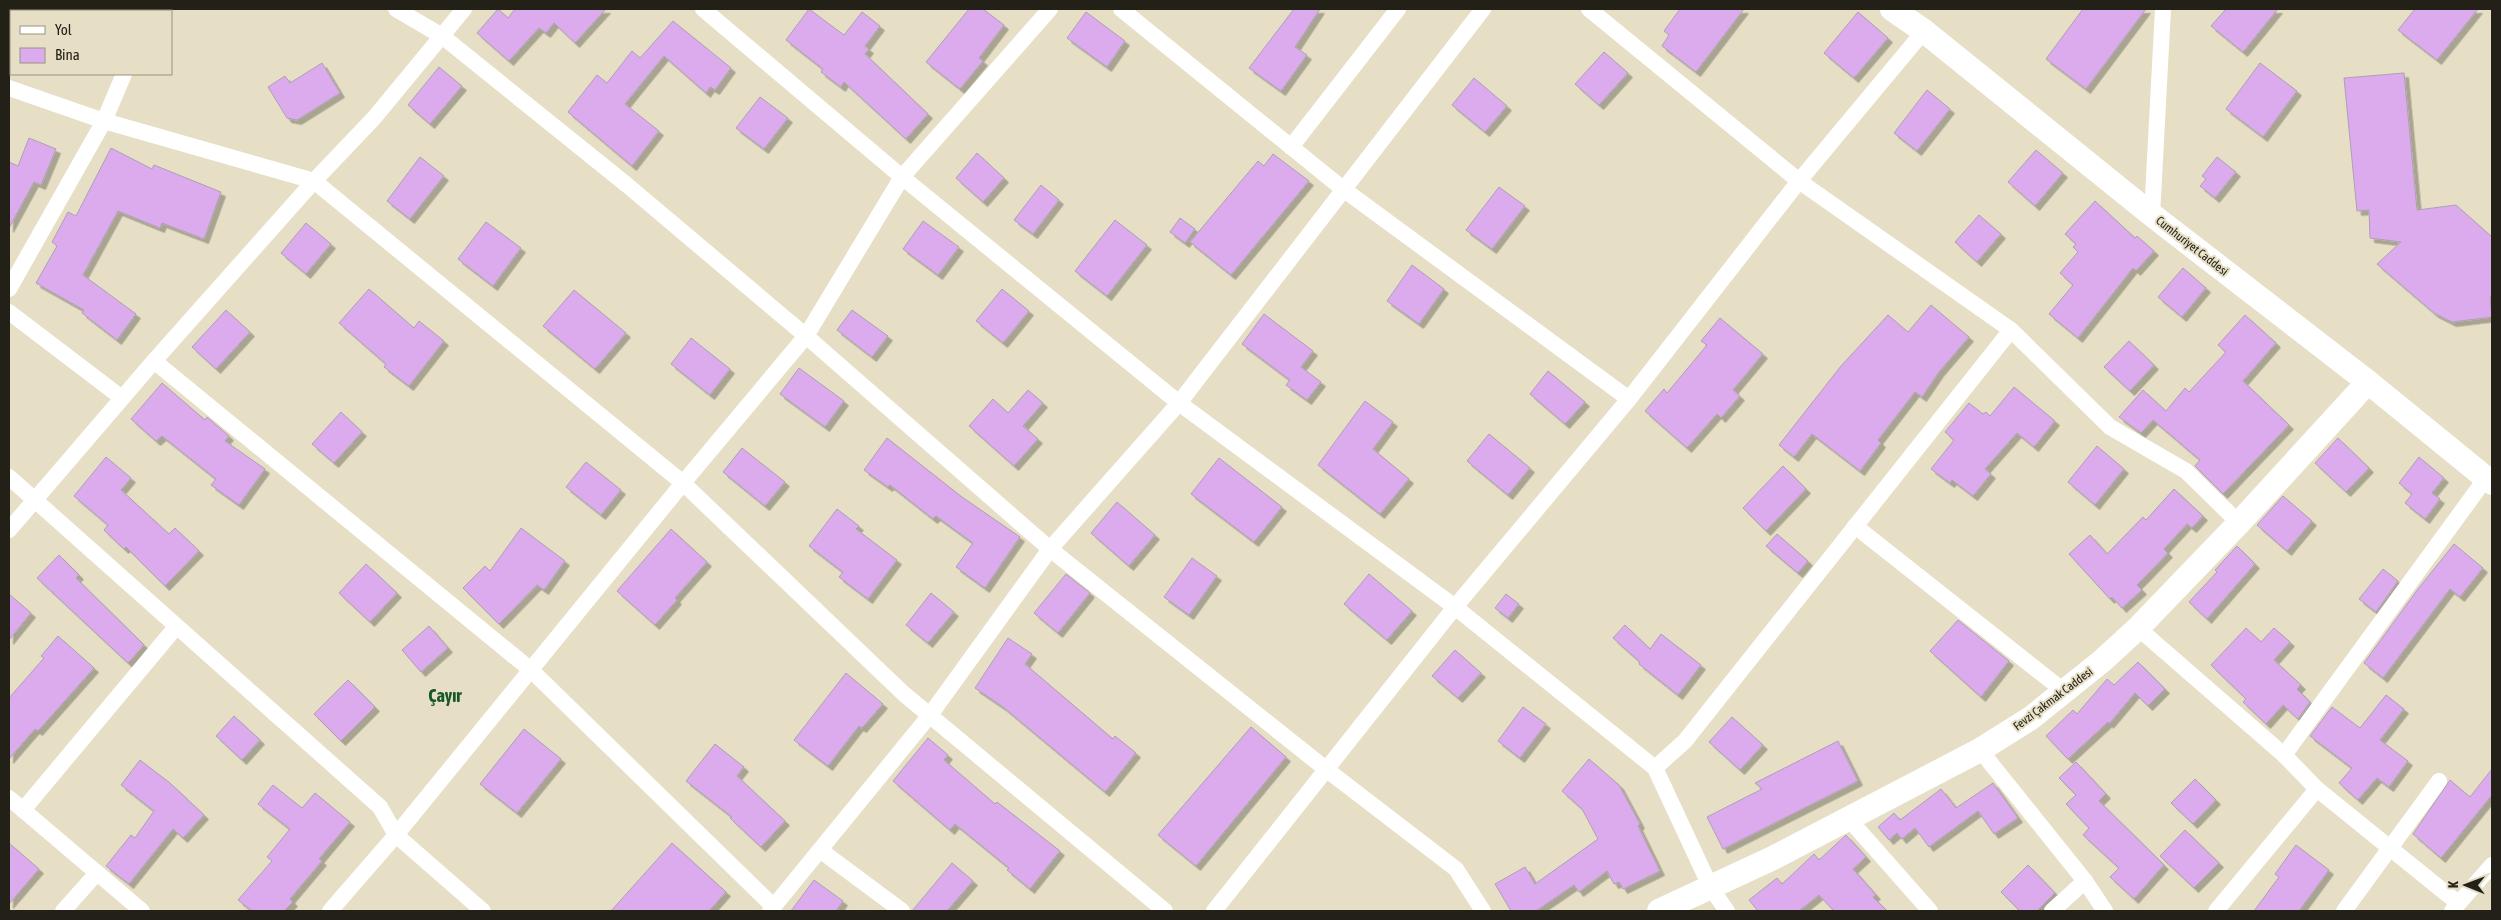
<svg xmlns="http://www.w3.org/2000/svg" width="2501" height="920" font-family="'Asap Condensed',sans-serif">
<defs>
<filter id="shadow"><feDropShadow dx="4.5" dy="4.5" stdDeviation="0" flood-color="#0004"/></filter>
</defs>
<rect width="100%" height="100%" fill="#e6dfc6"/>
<g fill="#dcabee" stroke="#ad9fb3" filter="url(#shadow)">
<path d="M498,9L508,18L515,9H606L575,43L554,23L546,33L539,28L509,61L477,33Z"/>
<path d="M809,9L844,35L862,12L880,26L865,46L869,49L865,54L928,114L906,139L844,82L841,87L821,72L823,69L786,40Z"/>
<path d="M969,9H983L1004,25L979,58L983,61L960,89L926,62Z"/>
<path d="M1294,9H1320L1295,47L1307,55L1281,91L1249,68Z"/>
<path d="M1680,9H1744L1696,72L1662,46L1669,35L1664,31Z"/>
<path d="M2083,9H2146L2086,89L2046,59Z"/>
<path d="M2226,9H2278L2243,52L2211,26Z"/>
<path d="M2415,9H2478L2437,60L2398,30Z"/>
<path d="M1086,12L1125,41L1107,67L1067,38Z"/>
<path d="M1858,12L1888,38L1854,78L1824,53Z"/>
<path d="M673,21L731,68L715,90L710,87L706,93L664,56L625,104L659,131L632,166L568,112L597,75L607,83L632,51L640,58Z"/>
<path d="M1604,52L1628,73L1599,105L1575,84Z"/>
<path d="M322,63L340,93L297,120L287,118L268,87L285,76L290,83Z"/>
<path d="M2260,63L2297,91L2263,137L2226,109Z"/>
<path d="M439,67L462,86L430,124L408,105Z"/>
<path d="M2404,73L2417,210L2456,205L2492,237V297H2490L2492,317L2452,322L2434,313L2377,264L2401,242L2370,238L2369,210L2357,211L2344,78Z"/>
<path d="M1474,78L1507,106L1485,132L1452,105Z"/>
<path d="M1927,90L1950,109L1917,151L1894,133Z"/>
<path d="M760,97L788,118L764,149L736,128Z"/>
<path d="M29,138L56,149L41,185L34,182L9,228V162L18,166Z"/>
<path d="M111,148L152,169L154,165L221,192L204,239L162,223L160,228L118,211L83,275L136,314L117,340L82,313L84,310L36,283L57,246L52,242L68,212L76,216Z"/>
<path d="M2036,150L2063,173L2035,206L2008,182Z"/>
<path d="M977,153L1004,178L983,202L956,178Z"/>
<path d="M1273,154L1309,181L1231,275L1190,242L1258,161L1264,166Z"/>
<path d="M420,157L444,176L410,219L387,201Z"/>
<path d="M2217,157L2236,172L2215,198L2200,186L2206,179L2202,176Z"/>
<path d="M1041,185L1059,200L1033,234L1014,220Z"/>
<path d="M1499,187L1525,206L1492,249L1466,230Z"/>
<path d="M2095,201L2135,238L2137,236L2154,251L2136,271L2133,268L2078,338L2049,314L2073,285L2060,273L2078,252L2073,247L2076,244L2065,234Z"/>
<path d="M1979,215L2001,234L1977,262L1955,242Z"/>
<path d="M1180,218L1195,229L1185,243L1170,232Z"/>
<path d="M1115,220L1147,245L1107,296L1075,271Z"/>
<path d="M923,221L959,247L938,275L903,249Z"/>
<path d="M486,222L521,248L493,286L458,259Z"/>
<path d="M306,223L331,244L306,274L281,253Z"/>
<path d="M1412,265L1444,289L1419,324L1387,301Z"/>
<path d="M2183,268L2206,288L2182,317L2158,297Z"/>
<path d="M369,289L414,328L419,321L444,341L409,386L384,367L386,364L339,323Z"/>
<path d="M1002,289L1029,311L1003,343L976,321Z"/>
<path d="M574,290L626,333L595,369L543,326Z"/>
<path d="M1931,305L1969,337L1939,372L1922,397L1915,392L1878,440L1881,443L1860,471L1812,434L1794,457L1779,445L1841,366L1888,315L1908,332Z"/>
<path d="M226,310L250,332L216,369L192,347Z"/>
<path d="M852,310L888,336L872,357L837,330Z"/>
<path d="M1264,314L1313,351L1301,367L1321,382L1307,400L1286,385L1290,380L1242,344Z"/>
<path d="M2245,315L2276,343L2243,381L2289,425L2223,494L2195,466L2200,460L2153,420L2141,433L2119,417L2143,390L2166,411L2185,388L2189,392L2226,352L2218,345Z"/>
<path d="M1720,318L1763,354L1733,390L1740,396L1721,418L1717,414L1687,448L1645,411L1664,389L1667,393L1707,345L1701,341Z"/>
<path d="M691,338L730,369L710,395L671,364Z"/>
<path d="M2129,341L2154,365L2130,391L2104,367Z"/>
<path d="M799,368L844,401L825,427L780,394Z"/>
<path d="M1548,371L1585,402L1565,424L1530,394Z"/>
<path d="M162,383L205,420L207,417L229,436L225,441L265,469L239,505L211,485L216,479L162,436L156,441L131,419Z"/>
<path d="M2014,387L2055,421L2034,447L2017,433L1985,469L1991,474L1973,496L1952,480L1950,483L1931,469L1954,440L1945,432L1969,403L1983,414L1986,412L1990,416Z"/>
<path d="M1028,390L1043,403L1023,426L1038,439L1014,466L969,426L993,399L1008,413Z"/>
<path d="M1365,401L1393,422L1373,449L1409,479L1380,514L1318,465Z"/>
<path d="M341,412L362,432L334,463L312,444Z"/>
<path d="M1489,434L1530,468L1508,495L1467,461Z"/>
<path d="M887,438L962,497L1020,537L985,588L956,567L973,543L936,516L933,519L890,485L888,487L864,470Z"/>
<path d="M2338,438L2369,468L2346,492L2315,463Z"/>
<path d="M2097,446L2124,469L2095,505L2068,482Z"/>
<path d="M742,448L785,482L765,506L723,472Z"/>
<path d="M106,457L131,478L121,490L169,534L175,528L199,551L165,586L126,547L124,549L104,530L108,525L74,496Z"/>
<path d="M2419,457L2444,478L2432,493L2440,499L2425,519L2405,503L2412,494L2399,483Z"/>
<path d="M1219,458L1282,507L1254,542L1191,494Z"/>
<path d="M586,462L621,490L601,515L566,487Z"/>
<path d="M1783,466L1806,489L1766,531L1743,508Z"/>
<path d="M2174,489L2203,516L2192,528L2187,524L2164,549L2168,553L2137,585L2142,590L2122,608L2112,597L2110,599L2069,554L2090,535L2107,554L2143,517L2146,520Z"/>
<path d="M2283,496L2312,521L2287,551L2257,525Z"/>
<path d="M1117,502L1155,535L1129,566L1091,533Z"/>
<path d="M837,509L859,526L856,529L897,560L868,599L839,577L843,572L809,546Z"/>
<path d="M521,528L565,561L544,590L537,585L499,624L463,588L485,566L490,571Z"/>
<path d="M671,529L707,562L675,598L677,600L655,625L617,591Z"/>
<path d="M1777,534L1808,561L1798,573L1766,546Z"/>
<path d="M2454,544L2483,568L2460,597L2450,589L2383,678L2364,663L2418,589Z"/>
<path d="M2237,546L2255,564L2207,619L2189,602L2217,572L2215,570Z"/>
<path d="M59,555L79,575L76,578L144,645L128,663L37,578Z"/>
<path d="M1192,558L1217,576L1189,615L1164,597Z"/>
<path d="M366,564L397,593L370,622L339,593Z"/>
<path d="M2383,569L2398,581L2376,612L2359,599Z"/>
<path d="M1066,574L1090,593L1058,633L1034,613Z"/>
<path d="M1369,574L1412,611L1387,640L1344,604Z"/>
<path d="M931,593L954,612L928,643L906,625Z"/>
<path d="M9,594L31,613L9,640Z"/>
<path d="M1506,594L1519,604L1508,618L1495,608Z"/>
<path d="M1958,620L2009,661L1981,697L1930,651Z"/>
<path d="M1625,625L1650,649L1661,634L1701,665L1678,695L1639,664L1640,662L1613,638Z"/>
<path d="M429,626L448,648L421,672L402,650Z"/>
<path d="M2246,628L2261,642L2274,628L2290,642L2274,660L2301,685L2297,689L2310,702L2298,719L2283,705L2266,724L2243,702L2246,699L2211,665Z"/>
<path d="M58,636L94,668L38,731L35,729L9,759V698L44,658L41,656Z"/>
<path d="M1008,638L1032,654L1025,664L1113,739L1115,736L1136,753L1105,792L1003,707L975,688Z"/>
<path d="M1455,650L1481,673L1458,698L1432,676Z"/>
<path d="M2138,662L2165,689L2148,706L2135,693L2109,724L2108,722L2068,759L2046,736L2073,710L2077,714L2107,679L2114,685Z"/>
<path d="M846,673L883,704L862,728L859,726L828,766L794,740Z"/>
<path d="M348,680L375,707L341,741L314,714Z"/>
<path d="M2386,695L2404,709L2380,740L2408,761L2389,787L2377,778L2358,800L2339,783L2352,768L2310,736L2332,707L2360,728Z"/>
<path d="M1523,707L1546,724L1520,758L1498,741Z"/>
<path d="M234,716L260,740L242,760L216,736Z"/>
<path d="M1732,717L1763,745L1740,770L1709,742Z"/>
<path d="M1251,727L1286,757L1196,866L1158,835Z"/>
<path d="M524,729L561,759L517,813L480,784Z"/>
<path d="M928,738L948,755L944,760L995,804L997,802L1060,851L1030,889L1007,870L1009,868L955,824L950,830L893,781Z"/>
<path d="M1838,741L1858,781L1723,849L1707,817L1762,789L1755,783Z"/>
<path d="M715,744L744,767L737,776L785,821L761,847L730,818L732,817L686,781Z"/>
<path d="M1589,759L1619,785L1640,824L1638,826L1660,871L1623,889L1619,882L1614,884L1607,871L1579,892L1574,885L1536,911H1511L1495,884L1525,867L1535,884L1598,839L1582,809L1562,791Z"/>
<path d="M140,760L170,783L204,815L183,838L173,829L129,884L106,866L131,835L135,838L154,811L121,785Z"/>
<path d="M2076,762L2106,794L2099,801L2164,865L2134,899L2110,877L2119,868L2083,835L2089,828L2066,804L2076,795L2059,778Z"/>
<path d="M2492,769V795L2441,858L2413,834L2450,780L2470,797Z"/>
<path d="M2195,779L2216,800L2193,824L2171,803Z"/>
<path d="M1993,783L2018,818L1994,834L1978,811L1929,847L1915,828L1902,839L1897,833L1889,840L1878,827L1894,813L1900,820L1941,789L1956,808Z"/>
<path d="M273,785L302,808L315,793L350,822L319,859L322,861L290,899L293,902L284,911H252L238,900L272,861L267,857L290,829L258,804Z"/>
<path d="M2185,830L2219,863L2194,888L2160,856Z"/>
<path d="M1846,835L1866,857L1853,869L1876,895L1873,897L1887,911H1834L1819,895L1799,911H1758L1749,900L1777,878L1782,884L1814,854L1819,860Z"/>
<path d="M9,843L39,869L9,904Z"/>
<path d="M672,843L726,892L709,911H611Z"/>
<path d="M2296,845L2329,870L2299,911H2254L2279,877L2275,874Z"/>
<path d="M952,863L973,881L947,911H912Z"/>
<path d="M2028,865L2055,893L2037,911H2020L2001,892Z"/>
<path d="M814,880L843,901L836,911H791Z"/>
</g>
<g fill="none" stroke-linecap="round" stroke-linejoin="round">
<g stroke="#fff" stroke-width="16">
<path d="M396,9L442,36L627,185L806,336L1050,549L1327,770L1456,869L1483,911"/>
<path d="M703,9L902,177L1179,403L1455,607L1655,768L1711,888L1727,911"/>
<path d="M1121,9L1343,189L1629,399"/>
<path d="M1589,9L1799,181L2011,330L2110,427L2186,471L2239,523"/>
<path d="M149,11L150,9"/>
<path d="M9,88L104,121L314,181L683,483L904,694L1165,911"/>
<path d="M1291,147L1398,9"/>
<path d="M2152,215L2163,9"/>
<path d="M9,289L104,121L124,74"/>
<path d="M9,312L122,398"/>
<path d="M154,361L531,670L774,907"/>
<path d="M9,477L380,807L396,835L483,911"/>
<path d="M1855,526L2065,692"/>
<path d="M9,530L154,361L314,181L374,118L464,9"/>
<path d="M2138,628L2284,755L2317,789L2458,903"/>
<path d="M1980,750L2085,881L2105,911"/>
<path d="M2284,755L2486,478"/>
<path d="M1655,768L1685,741L2011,330"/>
<path d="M9,798L142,911"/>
<path d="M23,810L176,627"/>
<path d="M1848,818L1930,911"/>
<path d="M820,850L902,911"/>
<path d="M63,911L97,873"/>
<path d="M330,911L396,835L683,483L806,336L902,177L1050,9"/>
<path d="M770,911L930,715L1050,549L1179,403L1483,9"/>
<path d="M1214,911L1455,607L1629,399L1799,181L1924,31"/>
<path d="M2052,911L2085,881"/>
<path d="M2216,911L2317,789"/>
<path d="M2344,911L2439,781"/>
<path d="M2452,911L2492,865"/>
</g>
<g stroke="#fff" stroke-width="24">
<path d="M1892,9L1924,31L2152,215L2368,382L2492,483"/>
<path d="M1659,911L1773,858L1980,750L2031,718L2102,661L2138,628L2239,523L2368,382"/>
</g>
</g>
<g text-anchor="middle" stroke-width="4" stroke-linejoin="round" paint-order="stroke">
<g font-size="12" fill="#232017" stroke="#e6dfc6">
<text transform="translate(2192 246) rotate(38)" y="4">Cumhuriyet Caddesi</text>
<text transform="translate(2053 699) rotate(-37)" y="4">Fevzi Çakmak Caddesi</text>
</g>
<g font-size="18" font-weight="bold" fill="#185728" stroke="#e6dfc6">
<text x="445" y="702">Çayır</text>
</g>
</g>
<rect width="2501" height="920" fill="none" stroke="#232017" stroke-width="20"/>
<rect x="10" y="10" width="162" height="65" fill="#e6dfc6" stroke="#989380"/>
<rect x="20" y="26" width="25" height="8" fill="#ffffff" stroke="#989380"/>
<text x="55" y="35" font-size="15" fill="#232017">Yol</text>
<rect x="20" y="48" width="25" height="15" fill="#dcabee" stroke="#989380"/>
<text x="55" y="60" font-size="15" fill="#232017">Bina</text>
<g transform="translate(2466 885) rotate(271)" stroke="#e6dfc6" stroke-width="4" paint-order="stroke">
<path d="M0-4L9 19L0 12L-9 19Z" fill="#232017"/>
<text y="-8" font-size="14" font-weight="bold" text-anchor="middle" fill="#232017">K</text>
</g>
</svg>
